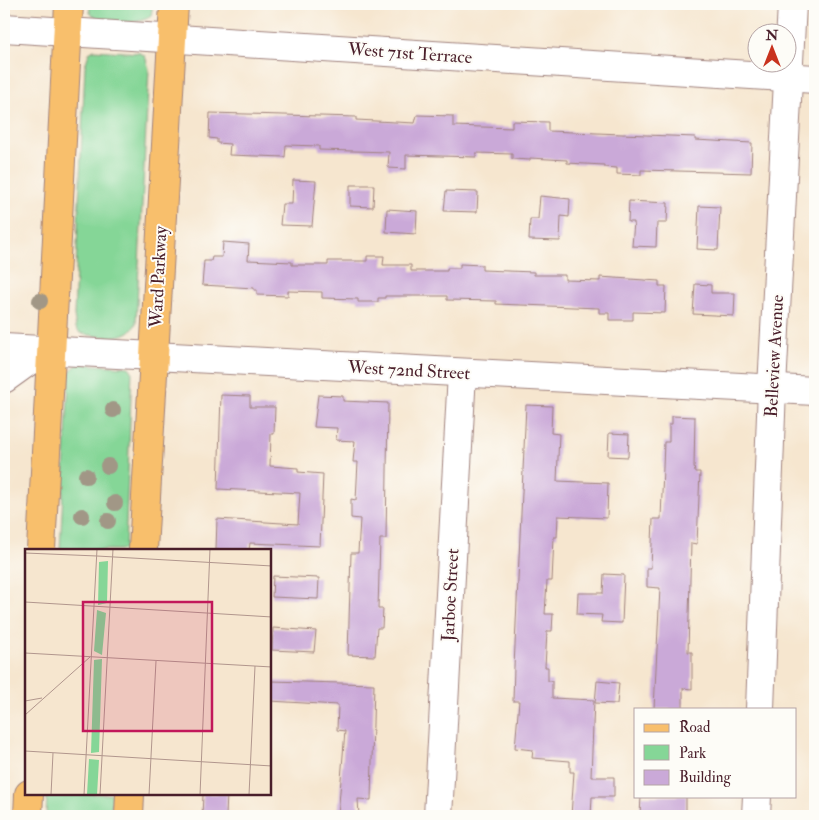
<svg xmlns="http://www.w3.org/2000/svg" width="819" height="820" font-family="'IM FELL Double Pica',serif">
<rect width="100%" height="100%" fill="#fdfcf7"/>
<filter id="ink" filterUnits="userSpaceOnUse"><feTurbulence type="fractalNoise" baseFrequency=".02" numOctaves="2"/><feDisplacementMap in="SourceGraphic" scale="10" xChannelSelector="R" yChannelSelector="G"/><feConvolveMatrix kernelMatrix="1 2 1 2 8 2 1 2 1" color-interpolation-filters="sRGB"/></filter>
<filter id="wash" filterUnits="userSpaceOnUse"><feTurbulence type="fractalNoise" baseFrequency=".0096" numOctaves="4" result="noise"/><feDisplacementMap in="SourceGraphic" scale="20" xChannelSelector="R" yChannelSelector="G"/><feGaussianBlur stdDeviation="1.12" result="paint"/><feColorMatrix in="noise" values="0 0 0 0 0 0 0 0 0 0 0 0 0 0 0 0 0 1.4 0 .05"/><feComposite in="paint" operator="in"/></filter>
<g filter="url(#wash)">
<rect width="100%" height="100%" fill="#f6e6cf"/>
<g fill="#85d697" stroke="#687a61">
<path d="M89,4H153L151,16C138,26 101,24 90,13Z"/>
<path d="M94,50L140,53L145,56L149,69L136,323C129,342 97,337 80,333L76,328L74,315L85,66L89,53Z"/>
<path d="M78,364L129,367L132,371L125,550H60L69,378V372Z"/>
<path d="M47,794H112L111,816H46Z"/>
</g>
<g id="blocks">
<g fill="#caa9d8">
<path d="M210,113L356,117V120L415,123L417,115L453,116V126L512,128V121L548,122V131L695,137V140L752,143L751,173L641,170V175L617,174V168L604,167V165L567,163V160L530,158V160L512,159V154L476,153V157L406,155V169L388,168L389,152L319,150V146L286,145L285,157L229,155L230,144L217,143V139L209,138Z"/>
<path d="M293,180L316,181L312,226L280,225L282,204H292Z"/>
<path d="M350,185H374L373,207L350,206Z"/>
<path d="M446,191L478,192L477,212L444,211Z"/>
<path d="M540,196L570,199L569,217L561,216L560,241L529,240L530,219H538Z"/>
<path d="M629,201L668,203L667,223H657L656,247L632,246L634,222H628Z"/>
<path d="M699,206L720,207L718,250L697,249Z"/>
<path d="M387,209L417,211L416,234L386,232Z"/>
<path d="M223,242L249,244L248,260L292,262V265H328V261H367V256H384L383,265H411V271H447V268H460V264L482,265V270L534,272V275H565V280L600,281V277L659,281V286H666L665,313L633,312V320H609V313H599V308L496,304V301L447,300V296H385V298H378V302H358V299L322,298V292L288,291V296L257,295V290H254V288L202,285L204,261H211L212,257H222Z"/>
<path d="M695,284L711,285V293H735L734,316L693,314Z"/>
<path d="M221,395L250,396V407H275L274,434H271L270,466L298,468V472L323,474L320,546L250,543L249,550H216L217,519L298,524L300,493L218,489Z"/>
<path d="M318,395L343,396V401L388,403L386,539H380L378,609H383L382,628H377L375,656L348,655L351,553H358L360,519L351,518V499L356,500L358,462H353L355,441L336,440L337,428L314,427Z"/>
<path d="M526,405L552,406L551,433L559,434L557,481L608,483L607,518L558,516L557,537H554L552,581H547L545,614H553L552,631H547L545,667H548V681H552V698L594,700L591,777H614V797H592L591,816H571L574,772H570V761L532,758L533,750L515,748L519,701H513L514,667Z"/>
<path d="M672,416L695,417L694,467L695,472H700L697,544L691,543L688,652H692V689L683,688V709H654L660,588L647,587V568H651L653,519H661L664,442H669V424H672Z"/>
<path d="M609,433L629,434L628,457L608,456Z"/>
<path d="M604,574L624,575L622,623L601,622L602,615L577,614L578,593H603Z"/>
<path d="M273,576L319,578L318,599L272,597Z"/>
<path d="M273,628L316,631L314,652L272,650Z"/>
<path d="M271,681L374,684L371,800L358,799L359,816H338L345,731L337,730L338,705L270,701Z"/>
<path d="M597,681L619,683L617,704L595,703Z"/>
<path d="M203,794H227L226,816H202Z"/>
<path d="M641,796H686V816H640Z"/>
</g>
</g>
</g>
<g filter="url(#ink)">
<use href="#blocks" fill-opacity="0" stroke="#a0827d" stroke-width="1"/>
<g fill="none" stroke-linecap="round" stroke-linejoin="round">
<g stroke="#a0827d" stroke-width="30">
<g id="minor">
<path d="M4,28L815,79"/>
<path d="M4,348L815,391"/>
<path d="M4,379L29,361L50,352"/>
<path d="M760,709L772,388L792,4"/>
<path d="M438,816L462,373"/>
<path d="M756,816L757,796"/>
</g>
</g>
<g stroke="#a0827d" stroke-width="30">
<g id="major">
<path d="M41,550L69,4"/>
<path d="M143,550L174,4"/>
<path d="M28,816L29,794"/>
<path d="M129,816L130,794"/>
</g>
</g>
<use href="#minor" stroke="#fff" stroke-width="28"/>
<use href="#major" stroke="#f8bf6c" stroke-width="28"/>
</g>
<g fill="#a19786">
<circle cx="40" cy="301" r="8"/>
<circle cx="113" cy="410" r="8"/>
<circle cx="108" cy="466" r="8"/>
<circle cx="86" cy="476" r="8"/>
<circle cx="115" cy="503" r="8"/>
<circle cx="82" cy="516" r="8"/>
<circle cx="108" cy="521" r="8"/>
</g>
</g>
<g text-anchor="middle" stroke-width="4" stroke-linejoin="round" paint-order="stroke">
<g font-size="18" fill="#4a1f2b" stroke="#fdfcf7">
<text transform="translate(410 53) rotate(4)" y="6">West 71st Terrace</text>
<text transform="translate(158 277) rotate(-87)" y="6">Ward Parkway</text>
<text transform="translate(774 356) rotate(-87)" y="6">Belleview Avenue</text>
<text transform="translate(409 370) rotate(3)" y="6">West 72nd Street</text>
<text transform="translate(450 595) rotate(-87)" y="6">Jarboe Street</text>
</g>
</g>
<g transform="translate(25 549)">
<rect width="246" height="246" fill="#f6e6cf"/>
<path d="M83,12L82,54L73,56L74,13ZM72,61L81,64L77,106L69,102ZM77,110L74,203L66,204L69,111ZM64,210L74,211L72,246H62Z" fill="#85d697"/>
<path fill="none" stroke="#b1968d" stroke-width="1" d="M0,4L72,7M72,7L247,17M0,53L247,68M0,104L247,118M0,152L17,149M0,166L65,108M0,202L247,217M26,246L28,204M59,246L72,0M75,246L88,0M124,246L131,112M175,246L185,0M224,246L230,117"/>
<path fill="#c2185b" fill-opacity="0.15" stroke="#c2185b" stroke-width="2.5" d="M58,53H187V182H58Z"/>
<rect width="246" height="246" fill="none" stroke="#4a1f2b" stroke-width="2.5"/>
</g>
<rect width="819" height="820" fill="none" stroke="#fdfcf7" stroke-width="20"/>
<rect x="634" y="708" width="162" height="90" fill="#fdfcf7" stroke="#b5a4a5"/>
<rect x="644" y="724" width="25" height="8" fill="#f8bf6c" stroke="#b5a4a5"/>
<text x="679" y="732" font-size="15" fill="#4a1f2b">Road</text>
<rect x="644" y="745" width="25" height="15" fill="#85d697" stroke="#b5a4a5"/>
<text x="679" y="758" font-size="15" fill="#4a1f2b">Park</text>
<rect x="644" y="770" width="25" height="15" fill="#caa9d8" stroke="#b5a4a5"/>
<text x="679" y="782" font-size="15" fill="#4a1f2b">Building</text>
<g transform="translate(772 48)"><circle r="24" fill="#fdfcf7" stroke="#b5a4a5"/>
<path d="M0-4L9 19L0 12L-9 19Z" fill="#c8321e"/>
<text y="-8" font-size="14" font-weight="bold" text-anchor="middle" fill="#4a1f2b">N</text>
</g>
</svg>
